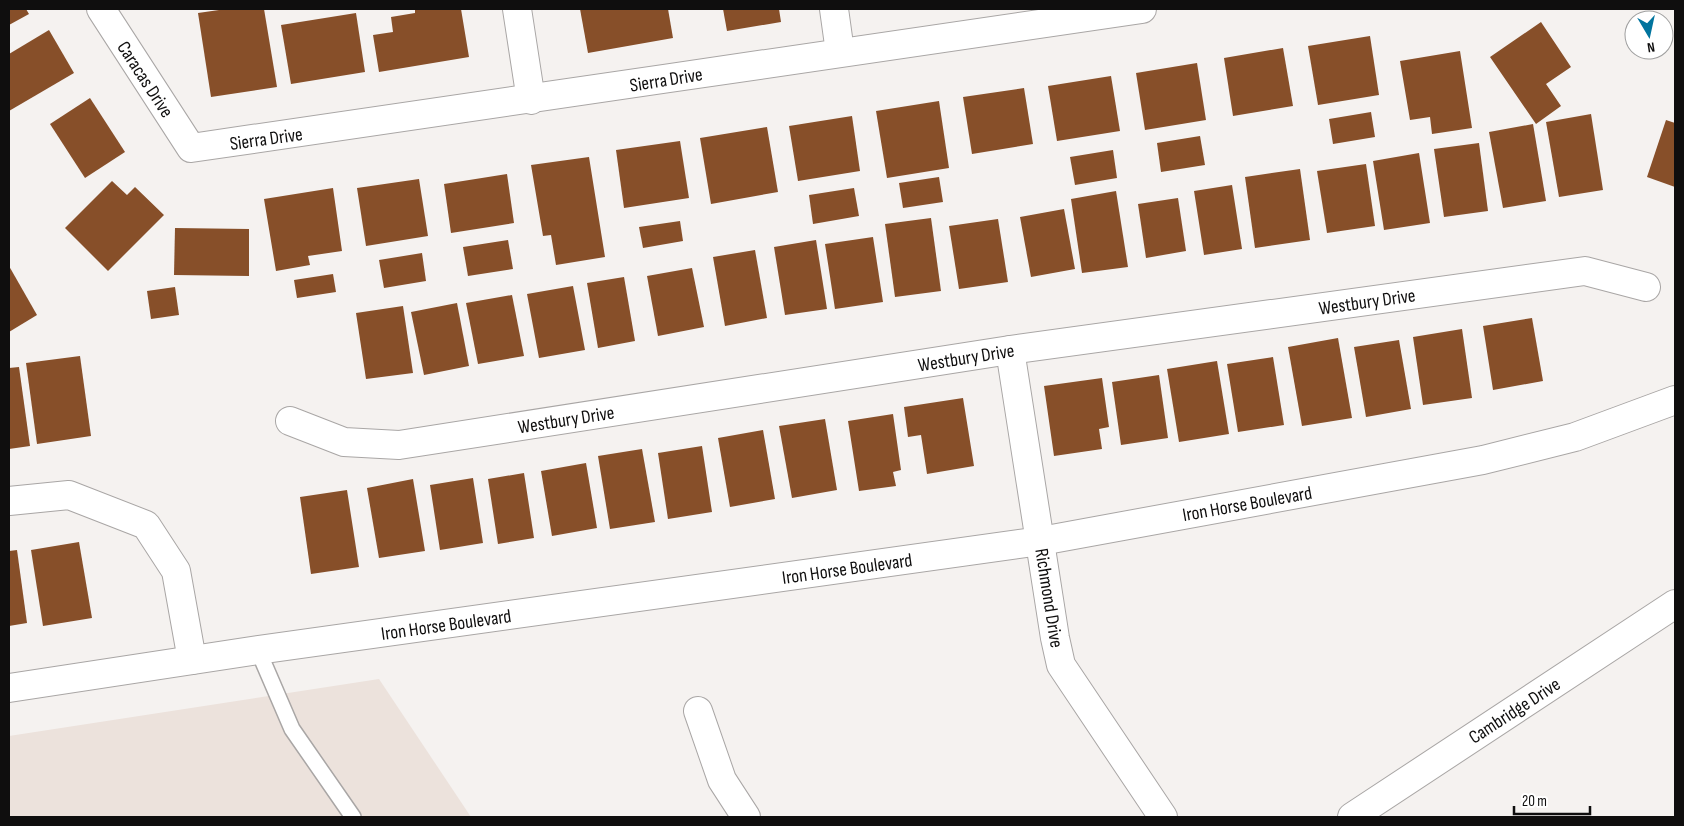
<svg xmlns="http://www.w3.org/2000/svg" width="1684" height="826" font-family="'Sofia Sans Condensed',sans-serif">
<rect width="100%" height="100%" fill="#f5f2f0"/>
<path fill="#ece2dc" d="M379,679L471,817H9V736Z"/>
<g fill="#874f29">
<path d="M9,9H26L29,14L9,25Z"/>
<path d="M226,9H264L277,87L211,97L198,13Z"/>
<path d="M415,9H461L469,57L379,72L373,35L393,32L391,17L415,13Z"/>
<path d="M580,9H668L673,38L588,53Z"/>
<path d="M723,9H779L781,22L727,31Z"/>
<path d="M356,13L365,72L291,84L281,25Z"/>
<path d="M1541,22L1571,67L1546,84L1561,106L1536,124L1490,57Z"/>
<path d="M49,30L74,73L9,111V54Z"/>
<path d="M1370,36L1379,95L1318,105L1308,46Z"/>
<path d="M1283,48L1293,106L1233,116L1224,58Z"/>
<path d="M1460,51L1472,128L1432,134L1430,117L1410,120L1400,61Z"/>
<path d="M1197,63L1206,120L1145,130L1136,73Z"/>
<path d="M1111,76L1120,131L1057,141L1048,86Z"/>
<path d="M1024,88L1033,144L972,154L963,97Z"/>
<path d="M90,98L125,152L85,178L50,124Z"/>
<path d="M939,101L949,168L887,178L876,111Z"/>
<path d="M1371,112L1375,137L1333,144L1329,119Z"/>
<path d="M1591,114L1603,190L1559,197L1546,122Z"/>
<path d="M852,116L860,171L798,181L789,126Z"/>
<path d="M1666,120L1675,123V187L1647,177Z"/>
<path d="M1533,124L1546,201L1503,208L1489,132Z"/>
<path d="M767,127L778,192L711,204L700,138Z"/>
<path d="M1200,136L1205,165L1161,172L1157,143Z"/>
<path d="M680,141L689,198L624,208L616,150Z"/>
<path d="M1479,143L1488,211L1444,217L1434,149Z"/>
<path d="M1113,150L1117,178L1075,185L1070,157Z"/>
<path d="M1419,153L1430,223L1384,230L1373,161Z"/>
<path d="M589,157L605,257L556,265L551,235L543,236L531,165Z"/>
<path d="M1366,164L1375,226L1327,233L1317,171Z"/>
<path d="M1300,169L1310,240L1255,248L1245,177Z"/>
<path d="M507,174L514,223L451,233L444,184Z"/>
<path d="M939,177L943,202L903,208L899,183Z"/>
<path d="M419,179L428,236L366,246L357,188Z"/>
<path d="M112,181L127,195L135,187L164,215L108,271L65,228Z"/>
<path d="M1232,185L1242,249L1204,255L1194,191Z"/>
<path d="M333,188L342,251L308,256L310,265L276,271L264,199Z"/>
<path d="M854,188L859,216L813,224L809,195Z"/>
<path d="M1116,191L1128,267L1082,273L1071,199Z"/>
<path d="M1178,198L1186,251L1146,258L1138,204Z"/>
<path d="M1064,209L1075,269L1031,277L1020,217Z"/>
<path d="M931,218L941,291L895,297L885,224Z"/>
<path d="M998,219L1008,282L959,289L949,226Z"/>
<path d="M680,221L683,241L643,248L639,227Z"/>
<path d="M175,228L249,229V276L174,275Z"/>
<path d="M873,237L883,302L835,309L825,244Z"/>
<path d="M508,240L513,269L468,276L463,247Z"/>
<path d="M816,240L827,309L785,315L774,247Z"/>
<path d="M755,250L767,318L725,326L713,257Z"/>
<path d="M422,253L426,281L384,288L379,260Z"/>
<path d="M9,266L37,315L9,332Z"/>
<path d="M692,268L704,327L658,336L647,276Z"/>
<path d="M333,274L336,292L297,298L294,280Z"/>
<path d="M624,277L635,341L598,348L587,283Z"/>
<path d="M573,286L585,350L539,358L527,294Z"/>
<path d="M175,287L179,315L151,319L147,291Z"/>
<path d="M512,295L524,356L478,364L466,303Z"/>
<path d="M457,303L469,366L424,375L411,312Z"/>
<path d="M403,306L413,373L366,379L356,313Z"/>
<path d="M1532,318L1543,381L1493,390L1483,326Z"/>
<path d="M1462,329L1472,398L1423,405L1413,337Z"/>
<path d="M1338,338L1352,418L1302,426L1288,347Z"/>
<path d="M1399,340L1411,409L1366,417L1354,347Z"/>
<path d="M80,356L91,436L37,444L26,363Z"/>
<path d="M1273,357L1284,425L1238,432L1227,364Z"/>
<path d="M1217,361L1229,434L1179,442L1167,369Z"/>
<path d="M19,367L30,446L9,449V368Z"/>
<path d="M1159,375L1168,438L1121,445L1112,382Z"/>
<path d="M1102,378L1109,427L1099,429L1102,449L1054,456L1044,386Z"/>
<path d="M963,398L974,466L927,474L921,435L908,437L904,407Z"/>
<path d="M893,414L901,470L893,472L896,486L859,491L848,421Z"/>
<path d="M825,419L837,490L792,498L779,426Z"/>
<path d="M763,430L775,499L730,507L718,438Z"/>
<path d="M702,446L712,512L668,519L658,453Z"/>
<path d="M642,449L655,522L610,529L598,456Z"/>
<path d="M586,463L597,528L552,536L541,471Z"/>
<path d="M524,473L534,538L498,544L488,479Z"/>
<path d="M473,478L483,543L440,550L430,485Z"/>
<path d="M413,479L425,551L379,558L367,488Z"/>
<path d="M347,490L359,567L311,574L300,497Z"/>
<path d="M79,542L92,618L43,626L31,550Z"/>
<path d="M17,550L27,623L9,626V551Z"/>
</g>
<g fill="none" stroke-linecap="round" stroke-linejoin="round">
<g stroke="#a9a6a5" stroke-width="18">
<path id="lane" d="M258,650L292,729L353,817"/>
</g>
<g stroke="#a9a6a5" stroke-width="30">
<g id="street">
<path d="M101,9L191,148C508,103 825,54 1142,9"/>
<path d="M517,9L531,100"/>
<path d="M834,9L840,52"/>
<path d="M1010,350L1055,638L1061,665L1163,817"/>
<path d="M290,421L344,442L399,445L1010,350L1585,271L1646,287"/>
<path d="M9,501L69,495L146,525L176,571L192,660"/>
<path d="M698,711L722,780L746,817"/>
<path d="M1352,817L1675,604"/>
</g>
</g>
<g stroke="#a9a6a5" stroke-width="30">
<path id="secondary" d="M9,688L258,650L1041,541L1483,460L1575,437L1675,400"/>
</g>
<use href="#lane" stroke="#fff" stroke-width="15"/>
<use href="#street" stroke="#fff" stroke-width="28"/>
<use href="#secondary" stroke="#fff" stroke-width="28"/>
</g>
<g text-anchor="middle" stroke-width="5" stroke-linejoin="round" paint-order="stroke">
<g font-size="19" fill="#0f0e0e" stroke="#fff">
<text transform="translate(146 79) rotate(57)" y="7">Caracas Drive</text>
<text transform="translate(666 79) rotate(-9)" y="7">Sierra Drive</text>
<text transform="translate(266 138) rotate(-8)" y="7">Sierra Drive</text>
<text transform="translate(1367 301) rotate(-8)" y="7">Westbury Drive</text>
<text transform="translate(966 357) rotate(-9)" y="7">Westbury Drive</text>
<text transform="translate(566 419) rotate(-9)" y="7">Westbury Drive</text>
<text transform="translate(1247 503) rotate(-10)" y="7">Iron Horse Boulevard</text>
<text transform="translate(847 568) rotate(-8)" y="7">Iron Horse Boulevard</text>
<text transform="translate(1050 598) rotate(81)" y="7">Richmond Drive</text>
<text transform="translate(446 624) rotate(-8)" y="7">Iron Horse Boulevard</text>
<text transform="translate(1514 710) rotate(-33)" y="7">Cambridge Drive</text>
</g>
</g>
<rect width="1684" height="826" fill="none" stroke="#0f0e0e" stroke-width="20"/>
<g transform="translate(1649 35) rotate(171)"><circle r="24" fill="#ffffff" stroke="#9f9f9f"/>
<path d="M0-4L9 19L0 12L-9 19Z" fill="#01749e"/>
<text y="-8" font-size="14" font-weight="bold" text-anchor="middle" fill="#0f0e0e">N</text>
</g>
<path d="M1514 806v8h76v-8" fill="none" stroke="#0f0e0e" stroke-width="2.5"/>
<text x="1522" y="806" font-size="15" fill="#0f0e0e" stroke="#ffffff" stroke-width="4" paint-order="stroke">20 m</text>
</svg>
